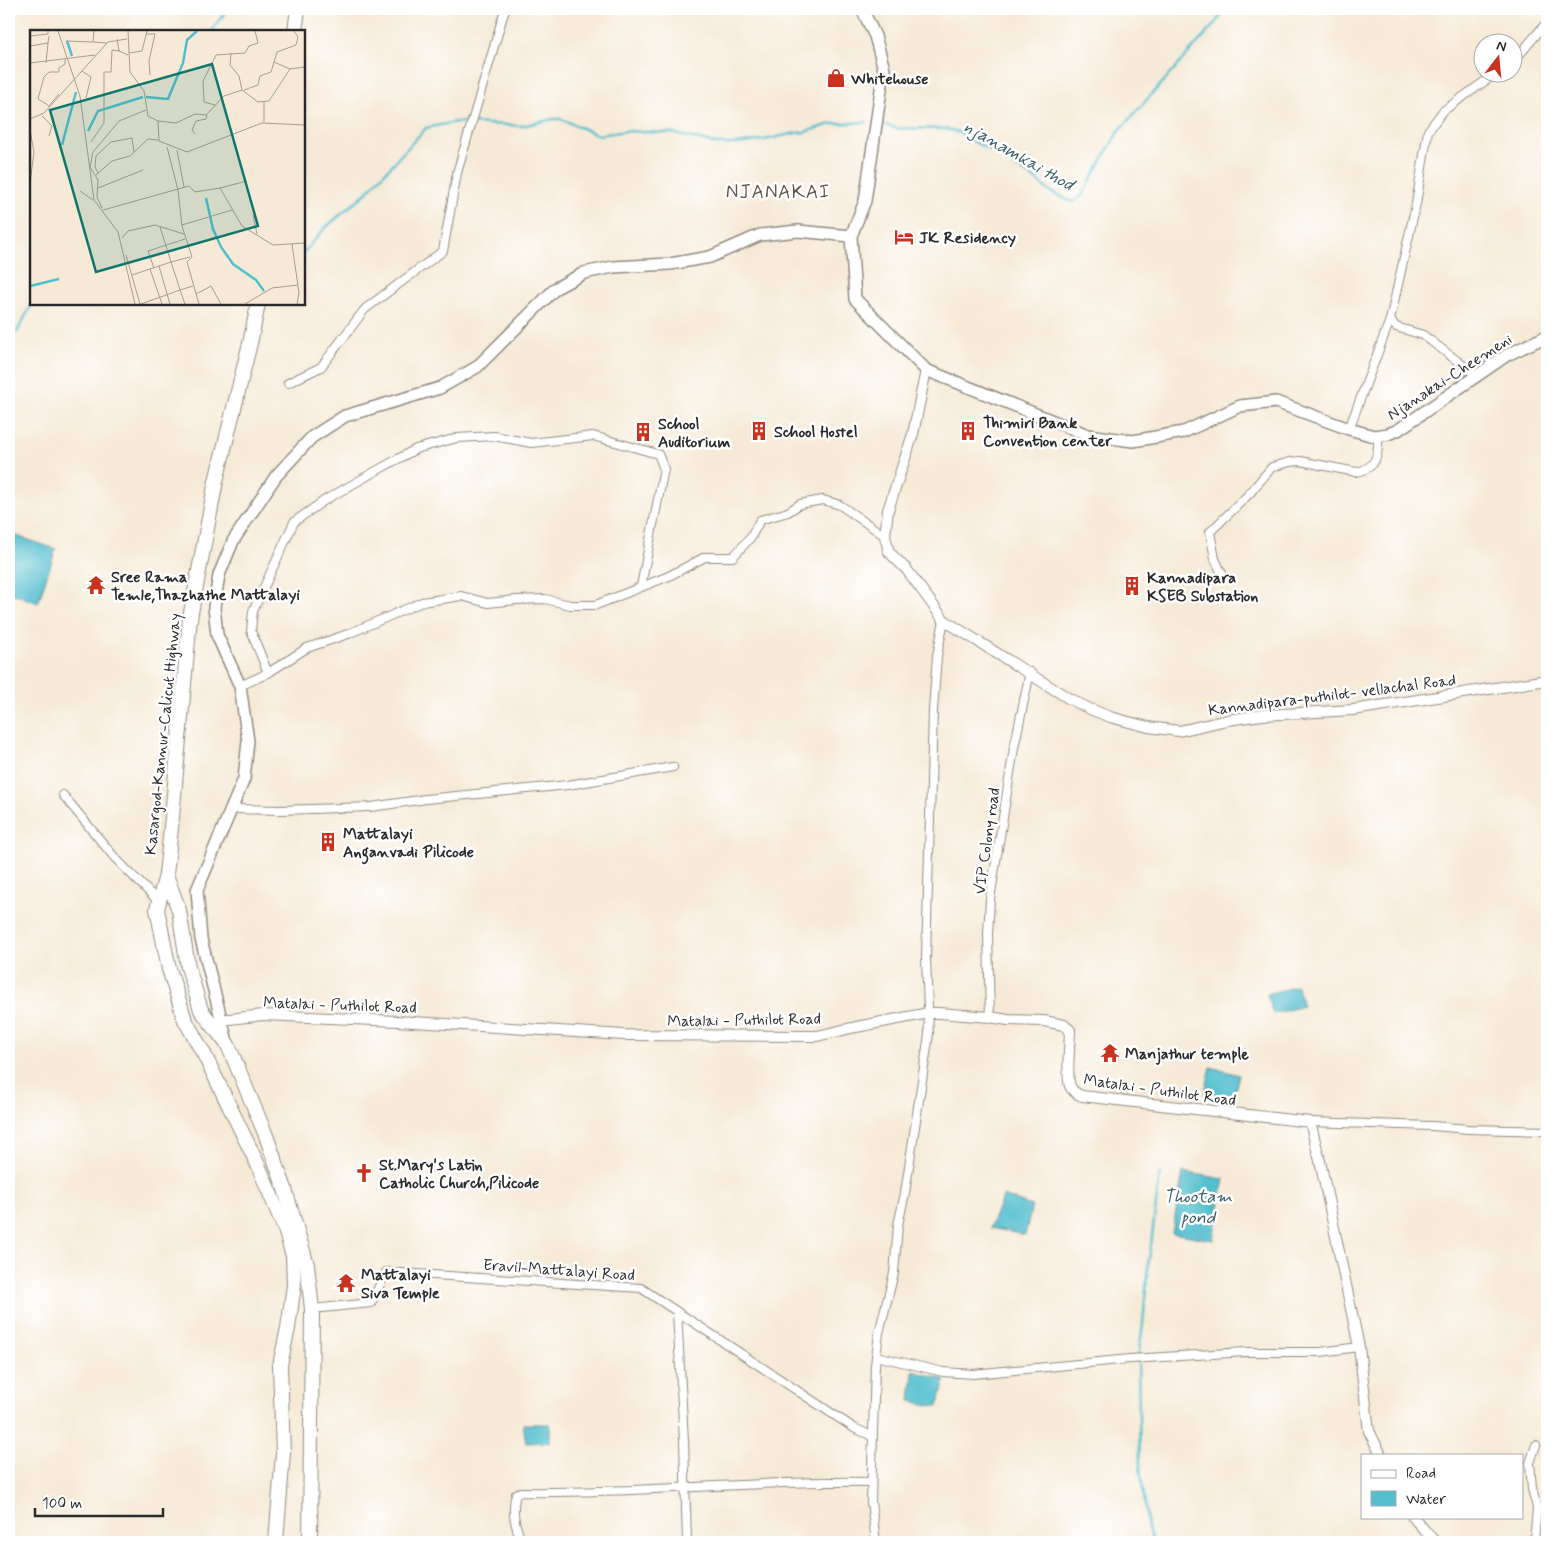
<svg xmlns="http://www.w3.org/2000/svg" width="1556" height="1551" font-family="Mynerve,sans-serif">
<rect width="100%" height="100%" fill="#fff"/>
<filter id="ink" filterUnits="userSpaceOnUse"><feTurbulence type="fractalNoise" baseFrequency=".02" numOctaves="2"/><feDisplacementMap in="SourceGraphic" scale="10" xChannelSelector="R" yChannelSelector="G"/><feConvolveMatrix kernelMatrix="1 2 1 2 8 2 1 2 1" color-interpolation-filters="sRGB"/></filter>
<filter id="wash" filterUnits="userSpaceOnUse"><feTurbulence type="fractalNoise" baseFrequency=".0096" numOctaves="4" result="noise"/><feDisplacementMap in="SourceGraphic" scale="20" xChannelSelector="R" yChannelSelector="G"/><feGaussianBlur stdDeviation="1.12" result="paint"/><feColorMatrix in="noise" values="0 0 0 0 0 0 0 0 0 0 0 0 0 0 0 0 0 1.4 0 .05"/><feComposite in="paint" operator="in"/></filter>
<g filter="url(#wash)">
<rect width="100%" height="100%" fill="#f6ead6"/>
<g fill="#53bece" stroke="#3f747c">
<path d="M11,534L56,549L38,603L9,592V540Z"/>
<path d="M1297,986L1303,1006L1273,1014L1267,994Z"/>
<path d="M1211,1067L1239,1075L1232,1102L1204,1095Z"/>
<path d="M1183,1172L1224,1179L1213,1240L1172,1233Z"/>
<path d="M1003,1196L1032,1206L1025,1235L990,1228Z"/>
<path d="M913,1371L945,1380L938,1407L910,1401Z"/>
<path d="M523,1424H550V1442L526,1443Z"/>
</g>
<g fill="none" stroke-linecap="round" stroke-linejoin="round">
<g stroke="#53bece" stroke-width="2.5">
<path d="M212,31L227,9"/>
<path d="M885,125L896,128L946,129L961,133L976,143L1004,157L1014,167L1030,175L1049,191L1072,202L1081,197L1118,132L1213,26L1226,9"/>
<path d="M304,252L325,228L366,193L426,128L455,122L522,126L553,119H561L598,135L627,131L672,133L716,144H737L764,140L796,133L805,132L831,124L867,122"/>
<path d="M17,332L32,304"/>
<path d="M1152,1542L1148,1528L1140,1468L1138,1358L1143,1324L1147,1276L1160,1173"/>
</g>
</g>
</g>
<g filter="url(#ink)">
<g fill="none" stroke-linecap="round" stroke-linejoin="round">
<g stroke="#908a80" stroke-width="10">
<g id="minor">
<path d="M1514,61L1547,22"/>
<path d="M1476,375L1423,335L1396,327L1390,320L1416,204L1428,131L1443,111L1498,72"/>
<path d="M288,383L321,367L365,309L443,251L457,173L505,9"/>
<path d="M1349,429L1390,320"/>
<path d="M1223,576L1215,559L1210,532L1249,494L1272,467L1290,462L1300,461L1356,472C1377,469 1379,453 1378,436"/>
<path d="M268,673L251,631L253,611L294,522L325,500L376,471L416,449L457,438L494,436L531,443L593,436L658,454L664,469L641,586"/>
<path d="M240,686L268,673L307,648L348,634L422,602L461,596L488,603L516,600L545,599L570,605H596L669,576L705,557H733L751,537L760,520L788,512L800,504L823,500L840,505L885,536"/>
<path d="M63,795L115,858L159,902"/>
<path d="M232,809L280,810L371,807L426,799L568,785L673,767"/>
<path d="M990,1017L988,934L990,899L1014,748L1030,672"/>
<path d="M1310,1122L1432,1126L1468,1129L1547,1131"/>
<path d="M312,1309L371,1303L386,1272L641,1288L854,1428L872,1436"/>
<path d="M677,1312L684,1441L687,1542"/>
<path d="M876,1356L943,1372L973,1374L1130,1359L1246,1352H1320L1359,1347"/>
<path d="M522,1542C515,1527 511,1511 516,1494L520,1492C637,1494 754,1480 871,1482"/>
<path d="M876,1542L871,1501L875,1365L879,1333L894,1273L898,1225L905,1193L929,1034L926,958L933,711L937,656L944,620"/>
<path d="M1534,1542L1537,1508L1532,1489L1530,1463L1536,1445"/>
</g>
</g>
<g stroke="#908a80" stroke-width="12">
<g id="tertiary">
<path d="M926,370L913,434L888,510L885,536L889,552L907,570L944,620L1068,698L1090,709L1110,717L1148,727L1179,731L1227,720L1262,715L1353,710L1547,680"/>
<path d="M221,1020L263,1015L397,1021L624,1035L817,1036L856,1027L929,1013H939L990,1017L1008,1020L1044,1021L1064,1025L1070,1030C1070,1043 1066,1076 1070,1086C1072,1091 1077,1094 1082,1096L1310,1122L1320,1161L1359,1347L1369,1431L1381,1455"/>
<path d="M1413,1517L1435,1542"/>
</g>
</g>
<g stroke="#908a80" stroke-width="14">
<g id="secondary">
<path d="M862,9L875,36L884,69L865,201L851,236L855,299L926,370L1088,435L1133,441L1184,432L1240,406L1276,402L1349,429L1374,436L1388,434L1398,430L1507,355L1547,336"/>
<path d="M227,1042L201,939L197,890L244,779L248,741L240,686L217,635L214,607L219,575L233,541L276,476L312,437L345,416L440,388L477,367L556,288L584,273L613,267L670,264L710,257L760,235L798,231L851,236"/>
</g>
</g>
<g stroke="#908a80" stroke-width="16">
<g id="trunk">
<path d="M295,31L298,9"/>
<path d="M258,304L251,339L216,481L190,618L171,828L166,875L157,909L169,969L185,1020L204,1054L258,1165L285,1229L293,1256L294,1285L288,1328L280,1365L283,1453L276,1542"/>
<path d="M166,875L179,910L188,967L201,1010L228,1045L265,1133L284,1186L307,1265L312,1309L310,1542"/>
</g>
</g>
<use href="#minor" stroke="#fff" stroke-width="8"/>
<use href="#tertiary" stroke="#fff" stroke-width="10"/>
<use href="#secondary" stroke="#fff" stroke-width="11"/>
<use href="#trunk" stroke="#fff" stroke-width="14"/>
</g>
</g>
<defs>
<g id="shop-bare" transform="scale(1.5)"><path d="M-5-2.5h2.3a2.7 3.5 0 0 1 5.4 0H5L5.5 6h-11ZM-1.5-2.5h3a1.5 2.3 0 0 0-3 0Z" fill="#c8321e" stroke="#fff" stroke-width="2.5" paint-order="stroke"/></g>
<g id="hotel-bare" transform="scale(1.5)"><path d="M-6-4.5h1.5V1H6V5H4.5V3h-9V5H-6ZM-4 0a1.8 1.8 0 1 1 3.6 0ZM.5 0V-2.5h3Q6-2.5 6 0Z" fill="#c8321e" stroke="#fff" stroke-width="2.5" paint-order="stroke"/></g>
<g id="building-bare" transform="scale(1.5)"><path d="M-4-6H4V6H1V3H-1V6H-4ZM-2.5-4.3h1.7v1.8h-1.7ZM.8-4.3h1.7v1.8H.8ZM-2.5-1h1.7V.8h-1.7ZM.8-1h1.7V.8H.8Z" fill="#c8321e" stroke="#fff" stroke-width="2.5" paint-order="stroke"/></g>
<g id="temple-bare" transform="scale(1.5)"><path d="M0-6L5-2H3V0L6.5 2.5H4V6H1.5V3h-3V6H-4V2.5H-6.5L-3 0V-2H-5Z" fill="#c8321e" stroke="#fff" stroke-width="2.5" paint-order="stroke"/></g>
<g id="church-bare" transform="scale(1.5)"><path d="M-1.2-6h2.4v3.5h3.3v2.4h-3.3V6h-2.4V-.1h-3.3v-2.4h3.3Z" fill="#c8321e" stroke="#fff" stroke-width="2.5" paint-order="stroke"/></g>
</defs>
<g fill-rule="evenodd">
<use href="#shop-bare" x="836" y="78"/>
<use href="#hotel-bare" x="904" y="237"/>
<use href="#building-bare" x="759" y="431"/>
<use href="#building-bare" x="968" y="431"/>
<use href="#building-bare" x="643" y="432"/>
<use href="#temple-bare" x="96" y="585"/>
<use href="#building-bare" x="1132" y="586"/>
<use href="#building-bare" x="328" y="842"/>
<use href="#temple-bare" x="1110" y="1053"/>
<use href="#church-bare" x="364" y="1173"/>
<use href="#temple-bare" x="346" y="1283"/>
</g>
<g text-anchor="middle" stroke-width="5" stroke-linejoin="round" paint-order="stroke">
<g font-size="16" font-weight="bold" fill="#2b2b2b" stroke="#fff" text-anchor="start">
<text x="851" y="84">Whitehouse</text>
<text x="919" y="243">JK Residency</text>
<text x="983" y="428">Thimiri Bank<tspan x="983" dy="18">Convention center</tspan></text>
<text x="658" y="429">School<tspan x="658" dy="18">Auditorium</tspan></text>
<text x="774" y="437">School Hostel</text>
<text x="111" y="582">Sree Rama<tspan x="111" dy="18">Temle,Thazhathe Mattalayi</tspan></text>
<text x="1147" y="583">Kannadipara<tspan x="1147" dy="18">KSEB Substation</tspan></text>
<text x="343" y="839">Mattalayi<tspan x="343" dy="18">Anganvadi Pilicode</tspan></text>
<text x="1125" y="1059">Manjathur temple</text>
<text x="379" y="1170">St.Mary's Latin<tspan x="379" dy="18">Catholic Church,Pilicode</tspan></text>
<text x="361" y="1280">Mattalayi<tspan x="361" dy="18">Siva Temple</tspan></text>
</g>
<g font-size="16" fill="#2b2b2b" stroke="#fff">
<text transform="translate(1449 376) rotate(-33)" y="6">Njanakai-Cheemeni</text>
<text transform="translate(1332 694) rotate(-7)" y="6">Kannadipara-puthilot- vellachal Road</text>
<text transform="translate(162 734) rotate(-84)" y="6">Kasargod-Kannur-Calicut Highway</text>
<text transform="translate(986 841) rotate(-82)" y="6">VIP Colony road</text>
<text transform="translate(340 1004) rotate(2)" y="6">Matalai - Puthilot Road</text>
<text transform="translate(744 1019) rotate(-1)" y="6">Matalai - Puthilot Road</text>
<text transform="translate(1160 1089) rotate(8)" y="6">Matalai - Puthilot Road</text>
<text transform="translate(559 1269) rotate(4)" y="6">Eravil-Mattalayi Road</text>
</g>
<g font-size="18" font-style="italic" fill="#395e64" stroke="#fff">
<text transform="translate(1019 155) rotate(30)" y="6">njanamkai thod</text>
<text x="1198" y="1202">Thootam<tspan x="1198" dy="21">pond</tspan></text>
</g>
<g font-size="19" letter-spacing="1" fill="#625349" stroke="#fff">
<text x="778" y="198">NJANAKAI</text>
</g>
</g>
<g transform="translate(30 30)">
<rect width="275" height="275" fill="#f6ead6"/>
<path fill="none" stroke="#53bece" stroke-width="2.5" d="M37,11L42,26M116,67L138,69L153,33L157,10L167,1M58,101L68,81L113,67M32,115L46,62M176,168L183,199L191,217L203,234L226,250L234,261M0,256L29,249"/>
<path fill="none" stroke="#a59e92" stroke-width="1" d="M28,1L50,66L64,170L88,202L105,274M64,1L63,12L77,13M98,1L100,42L114,61L118,86L128,91L146,93L165,84L176,85L194,66L212,60L228,72L239,71L260,39L275,37M116,4H125L119,31L120,45M0,6L18,4V1M87,9L89,21L98,25M36,11L63,12M0,16L18,13L19,6M99,23L112,21L117,1M201,23L200,35L209,46L212,60M244,32L260,39M0,33L65,25M16,33L18,13M52,41L61,47L56,68M214,60L228,55L230,46L241,42L247,22L266,15L268,7L264,1M18,75L8,69L14,47L19,42H29V38L35,34V29M185,75L174,72L173,51L186,25L215,23L219,16L228,13L225,1M18,77L29,64M12,86L22,96L19,106M0,89L14,83L78,12L97,9M128,91L129,111L157,122L232,93L275,95M234,92V72M0,100L4,122L0,153M165,104L162,100L166,91L176,89L177,85M61,112L74,93V42H81L82,20L90,21M137,117L148,160L152,196L162,227L157,232L169,274M147,120L154,157M68,143L65,137L66,126L81,112L102,108L104,122M66,145L82,131L100,126L118,109L128,110M68,158L113,140M190,158L217,151M50,161L63,170M72,178L67,167L68,150L60,137L63,122L89,91L116,80M73,180L159,156L165,162L190,158L212,196L243,215L275,213M223,185L227,204M152,195L202,180M130,197L141,232L160,227M92,208L98,201L125,195L154,204M262,214L269,263L267,274M96,225L110,274M129,236L140,274M124,238L118,221L155,209M120,239L132,274M102,245L141,232L146,247L150,260L111,274M166,264L181,256L191,274M155,274L150,260L163,256M215,274L242,258L268,255"/>
<path fill="#0f766e" fill-opacity="0.15" stroke="#0f766e" stroke-width="2.5" d="M182,34L228,196L66,242L20,80Z"/>
<rect width="275" height="275" fill="none" stroke="#2b2b2b" stroke-width="2.5"/>
</g>
<rect width="1556" height="1551" fill="none" stroke="#fff" stroke-width="30"/>
<rect x="1361" y="1454" width="162" height="65" fill="#ffffff" stroke="#aaaaaa"/>
<rect x="1371" y="1470" width="25" height="8" fill="#ffffff" stroke="#aaaaaa"/>
<text x="1406" y="1478" font-size="15" fill="#2b2b2b">Road</text>
<rect x="1371" y="1491" width="25" height="15" fill="#53bece" stroke="#aaaaaa"/>
<text x="1406" y="1504" font-size="15" fill="#2b2b2b">Water</text>
<g transform="translate(1498 58) rotate(16)"><circle r="24" fill="#ffffff" stroke="#aaaaaa"/>
<path d="M0-4L9 19L0 12L-9 19Z" fill="#c8321e"/>
<text y="-8" font-size="14" font-weight="bold" text-anchor="middle" fill="#2b2b2b">N</text>
</g>
<path d="M35 1508v8h128v-8" fill="none" stroke="#2b2b2b" stroke-width="2.5"/>
<text x="42" y="1508" font-size="15" fill="#2b2b2b" stroke="#ffffff" stroke-width="4" paint-order="stroke">100 m</text>
</svg>
